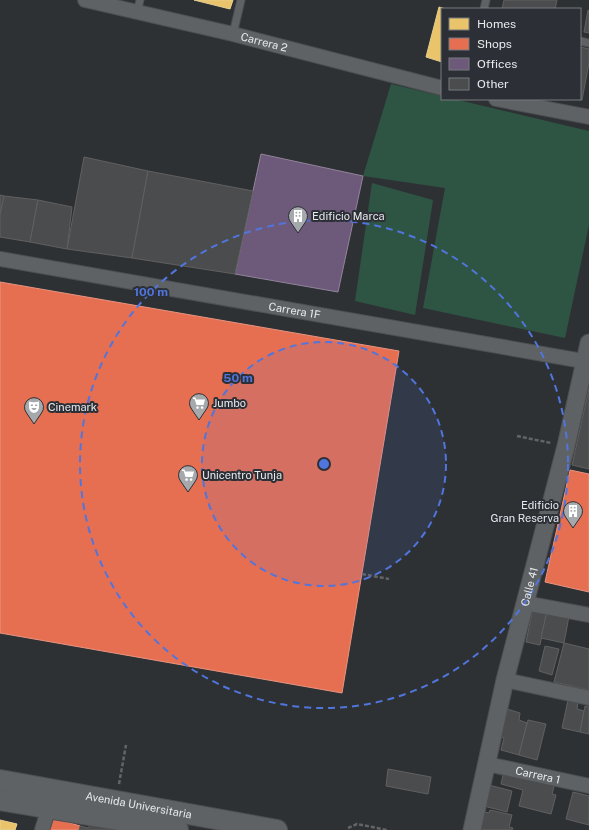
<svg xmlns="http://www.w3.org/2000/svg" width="589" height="830" font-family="'Public Sans',sans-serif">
<rect width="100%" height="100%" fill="#2e3134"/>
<g fill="#2e5444">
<path d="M391,84L442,96V99H454L589,131V225L565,338L423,308L445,188L363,176Z"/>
<path d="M372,183L433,200L415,315L355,301Z"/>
</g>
<g fill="#e9c46a" stroke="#e8cf91">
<path d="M194,0H233L230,9Z"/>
<path d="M439,7L446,9H442V62L426,57Z"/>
<path d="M0,820L17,824L15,830H0Z"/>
</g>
<g fill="#e76f51" stroke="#e79480">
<path d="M0,282L399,351L342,693L0,633Z"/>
<path d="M570,470L589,474V592L545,582Z"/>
<path d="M51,817L80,826L79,830H48Z"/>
</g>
<path fill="#6d597a" stroke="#92849c" d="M261,154L363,176L338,292L235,274Z"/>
<g fill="#4b4c4d" stroke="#606061">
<path d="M504,0H557L555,9H502Z"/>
<path d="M588,10L589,11V33L584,32Z"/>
<path d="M580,47L589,49V63L582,100L575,99H580Z"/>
<path d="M84,157L148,171L132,258L67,249Z"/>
<path d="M148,171L253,191L235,274L132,258Z"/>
<path d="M0,195L4,196L2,217H0Z"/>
<path d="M4,196L38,200L30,242L0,237V215Z"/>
<path d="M38,200L72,207L67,249L30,242Z"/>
<path d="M589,388V469L572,465Z"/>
<path d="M533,608L547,611L540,645L526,642Z"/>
<path d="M547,611L569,616L564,643L541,638Z"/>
<path d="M564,643L589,649V690L554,682Z"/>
<path d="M545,646L559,649L552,675L539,671Z"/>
<path d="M568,700L578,702L577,709L584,711L580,732L562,728Z"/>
<path d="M585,706L589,707V734L580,732Z"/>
<path d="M507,709L520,713L519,720L527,723L519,755L501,750L504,738L500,737Z"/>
<path d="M528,720L546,724L537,760L519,755Z"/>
<path d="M388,769L431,777L428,794L386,786Z"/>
<path d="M504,771L555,783L552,794L556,795L551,814L519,806L523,790L501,784Z"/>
<path d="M489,785L512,791L507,812L484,806Z"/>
<path d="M573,792L589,796V825L566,819Z"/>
<path d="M490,810L512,815L509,827L513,828L512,830H480L484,812L489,813Z"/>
<path d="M92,823L134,830H79L80,826L88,828Z"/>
</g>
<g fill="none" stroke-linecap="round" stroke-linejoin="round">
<g stroke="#4d4f52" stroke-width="9">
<g id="service">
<path d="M484,9L486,0"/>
<path d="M137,12L140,0"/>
<path d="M233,34L241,0"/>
<path d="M580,41L589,43"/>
</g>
</g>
<g stroke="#4d4f52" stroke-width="16">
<g id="minor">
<path id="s1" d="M85,0L233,34L442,88"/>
<path d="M496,99L589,117"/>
<path id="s2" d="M0,259L589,362"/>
<path d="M525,603L589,615"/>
<path d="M505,680L589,698"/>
<path id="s3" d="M487,764L589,786"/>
<path d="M42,830L49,808"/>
</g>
</g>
<g stroke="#4d4f52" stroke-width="19">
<g id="tertiary">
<path id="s4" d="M472,830L505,680L566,446L589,343"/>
</g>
</g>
<g stroke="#4d4f52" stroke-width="22">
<g id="secondary">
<path id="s5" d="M0,780L277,830"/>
<path d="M0,800L178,830"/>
</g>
</g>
<g stroke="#636466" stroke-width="2.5" stroke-dasharray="4 2" stroke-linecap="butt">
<path d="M517,436L551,443"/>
<path d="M362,574L389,579"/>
<path d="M119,784L126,745"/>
<path d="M348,828L357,824L387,830"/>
</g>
<use href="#service" stroke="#5f6264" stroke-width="7"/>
<use href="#minor" stroke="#5f6264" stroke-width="14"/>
<use href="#tertiary" stroke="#5f6264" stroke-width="17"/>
<use href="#secondary" stroke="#5f6264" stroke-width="20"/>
</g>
<circle cx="324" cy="464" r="122" fill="#5075dd" fill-opacity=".12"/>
<g fill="none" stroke="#5075dd" stroke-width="2" stroke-dasharray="7 5">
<circle cx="324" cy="464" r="122"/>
<circle cx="324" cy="464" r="244"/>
</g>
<defs>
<g id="building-pin" transform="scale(1)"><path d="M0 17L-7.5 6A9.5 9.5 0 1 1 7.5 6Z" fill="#a6a9ac" stroke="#2c3036"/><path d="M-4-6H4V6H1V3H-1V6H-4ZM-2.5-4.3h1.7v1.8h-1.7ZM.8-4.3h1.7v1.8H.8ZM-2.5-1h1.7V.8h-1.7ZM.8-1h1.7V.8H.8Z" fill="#fff"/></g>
<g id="supermarket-pin" transform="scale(1)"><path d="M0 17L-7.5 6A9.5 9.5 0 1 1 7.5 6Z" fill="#a6a9ac" stroke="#2c3036"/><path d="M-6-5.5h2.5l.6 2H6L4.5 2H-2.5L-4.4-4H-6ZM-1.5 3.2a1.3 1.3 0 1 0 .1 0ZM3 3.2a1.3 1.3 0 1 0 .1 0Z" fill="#fff"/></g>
<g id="theatre-pin" transform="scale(1)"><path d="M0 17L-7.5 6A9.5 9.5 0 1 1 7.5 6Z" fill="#a6a9ac" stroke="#2c3036"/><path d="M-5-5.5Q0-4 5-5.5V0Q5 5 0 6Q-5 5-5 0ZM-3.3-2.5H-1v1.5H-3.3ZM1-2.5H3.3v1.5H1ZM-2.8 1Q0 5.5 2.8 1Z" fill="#fff"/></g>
</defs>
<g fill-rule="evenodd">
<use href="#building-pin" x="298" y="216"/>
<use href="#supermarket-pin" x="199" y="403"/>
<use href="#theatre-pin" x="34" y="407"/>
<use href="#supermarket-pin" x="188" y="475"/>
<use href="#building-pin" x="573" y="511"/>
</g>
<g text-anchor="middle" stroke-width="4" stroke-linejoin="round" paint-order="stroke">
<g font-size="11" fill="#e7e9ed" stroke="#2c3036">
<text dy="4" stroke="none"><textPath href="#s1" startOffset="184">Carrera 2</textPath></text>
<text dy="4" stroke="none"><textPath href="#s2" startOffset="299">Carrera 1F</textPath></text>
<text dy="4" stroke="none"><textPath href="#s4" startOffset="250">Calle 41</textPath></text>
<text dy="4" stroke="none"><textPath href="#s3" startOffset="52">Carrera 1</textPath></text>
<text dy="4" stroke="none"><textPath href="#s5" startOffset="141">Avenida Universitaria</textPath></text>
</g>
<g font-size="11" fill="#e7e9ed" stroke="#2c3036" text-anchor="start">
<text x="312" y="220">Edificio Marca</text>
<text x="213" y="407">Jumbo</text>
<text x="48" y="411">Cinemark</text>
<text x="202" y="479">Unicentro Tunja</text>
<text x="559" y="509" text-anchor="end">Edificio<tspan x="559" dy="13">Gran Reserva</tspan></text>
</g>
</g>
<circle cx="324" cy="464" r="6" fill="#5075dd" stroke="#2c3036" stroke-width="2"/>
<g font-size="12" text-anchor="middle" font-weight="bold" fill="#5075dd" stroke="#2c3036" stroke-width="4" stroke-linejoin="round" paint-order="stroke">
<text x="151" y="296">100 m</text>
<text x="238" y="382">50 m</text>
</g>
<rect x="441" y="8" width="140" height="92" fill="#2c3036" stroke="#777a7f"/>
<rect x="449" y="18" width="20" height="12" fill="#e9c46a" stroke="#777a7f"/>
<text x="477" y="28" font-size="12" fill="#e7e9ed">Homes</text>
<rect x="449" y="38" width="20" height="12" fill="#e76f51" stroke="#777a7f"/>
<text x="477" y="48" font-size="12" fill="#e7e9ed">Shops</text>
<rect x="449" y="58" width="20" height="12" fill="#6d597a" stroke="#777a7f"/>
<text x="477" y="68" font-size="12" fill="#e7e9ed">Offices</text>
<rect x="449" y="78" width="20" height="12" fill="#4b4c4d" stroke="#777a7f"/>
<text x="477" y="88" font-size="12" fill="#e7e9ed">Other</text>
</svg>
